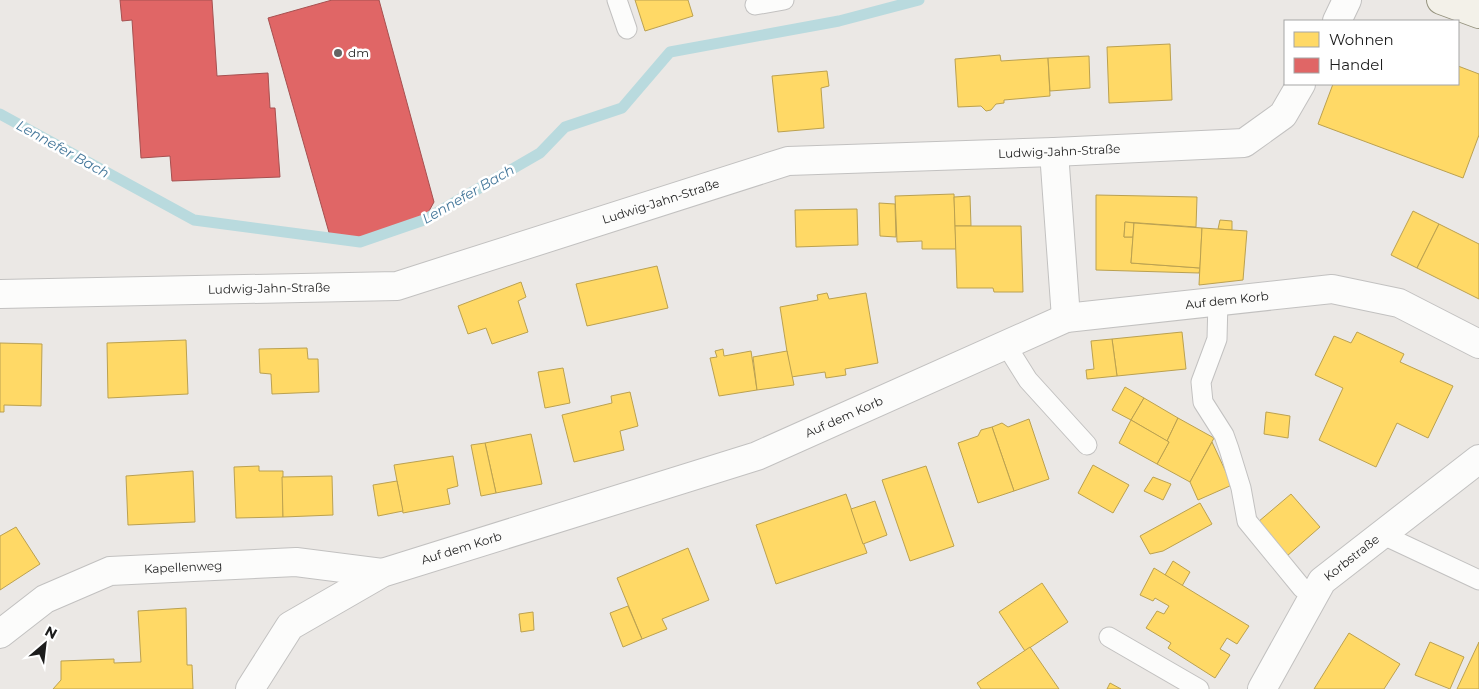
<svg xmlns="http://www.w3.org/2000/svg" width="1479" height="689" font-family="Montserrat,sans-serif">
<rect width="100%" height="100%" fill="#ebe8e5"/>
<g fill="#ffd966" stroke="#bba150">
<path d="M635,0H688L693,16L645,31Z"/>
<path d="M1170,44L1172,100L1109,103L1107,47Z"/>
<path d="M1000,55L1001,61L1048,58L1050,96L1004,100V103L996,104L991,110L986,111L981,106L958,107L955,59Z"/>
<path d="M1089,56L1090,88L1050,91L1048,58Z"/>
<path d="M1458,66L1479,74V135L1463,178L1318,124L1333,84H1458Z"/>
<path d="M827,71L829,86L821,88L824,128L778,132L772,76Z"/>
<path d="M954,194L956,249H922V241L897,242L895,196Z"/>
<path d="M1096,195L1197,197L1196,227L1125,222L1124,237H1133L1131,263L1200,268L1199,273L1096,270Z"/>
<path d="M970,196L971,226H955L954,197Z"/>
<path d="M879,203L895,204L896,237L880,236Z"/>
<path d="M857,209L858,245L796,247L795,210Z"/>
<path d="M1413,211L1439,224L1417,268L1391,255Z"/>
<path d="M1220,220L1232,221V230L1218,229Z"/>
<path d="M1125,222L1134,223L1133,237H1124Z"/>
<path d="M1134,223L1202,228L1200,268L1131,263Z"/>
<path d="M1439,224L1479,244V299L1417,268Z"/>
<path d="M955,226H1021L1023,292H994L993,288H957Z"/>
<path d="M1202,228L1247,231L1243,280L1199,285Z"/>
<path d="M657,266L668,308L587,326L576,284Z"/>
<path d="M521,282L526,297L518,301L528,332L492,344L486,328L468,334L458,306Z"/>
<path d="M827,293L829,299L866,293L878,363L845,369L846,375L826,378L825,372L791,377L780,307L818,300L817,295Z"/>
<path d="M1182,332L1186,369L1117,376L1112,339Z"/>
<path d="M1357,332L1404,354L1400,362L1453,386L1428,438L1397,423L1376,467L1319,440L1343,388L1315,375L1334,336L1351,343Z"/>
<path d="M1112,339L1117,376L1087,379L1086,370L1094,369L1091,341Z"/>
<path d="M186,340L188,394L108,398L107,343Z"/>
<path d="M0,343L42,344L41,406L4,405V412H0Z"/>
<path d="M307,348L308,359H318L319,392L272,394L271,374L260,373L259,349Z"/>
<path d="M723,349L724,356L751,351L757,390L719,396L710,358L717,357L715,351Z"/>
<path d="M787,351L794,385L757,390L753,357Z"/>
<path d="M563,368L570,403L545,408L538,372Z"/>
<path d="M1125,387L1144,398L1131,420L1112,410Z"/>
<path d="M630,392L638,426L620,431L624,450L574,462L562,415L612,403L611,396Z"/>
<path d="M1144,398L1178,418L1167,441L1131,420Z"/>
<path d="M1266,412L1290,416L1288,438L1264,434Z"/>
<path d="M1178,418L1214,438L1190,482L1157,464L1169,442L1167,441Z"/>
<path d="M1029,419L1049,479L1014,491L992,427L1002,423L1008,427Z"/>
<path d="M1131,420L1169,442L1157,464L1119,443Z"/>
<path d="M992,427L1014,491L978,503L958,443L978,436L981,430Z"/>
<path d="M531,434L542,484L496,493L485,443Z"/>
<path d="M1212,442L1232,485L1198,500L1190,482Z"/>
<path d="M485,443L496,493L481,496L471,445Z"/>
<path d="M453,456L458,486L447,489L450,504L403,513L394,465Z"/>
<path d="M1093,465L1129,485L1113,513L1078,493Z"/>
<path d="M259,466V471H283V517L236,518L234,467Z"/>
<path d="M926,466L954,546L910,561L882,480Z"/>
<path d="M193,471L195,522L128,525L126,476Z"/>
<path d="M332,476L333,515L283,517L282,477Z"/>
<path d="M1153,477L1171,484L1163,500L1144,491Z"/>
<path d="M397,481L403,511L378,516L373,485Z"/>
<path d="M846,494L867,553L776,584L756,525Z"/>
<path d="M1291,494L1320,527L1287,556L1258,522Z"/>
<path d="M875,501L887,535L863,544L851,509Z"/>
<path d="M1200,503L1212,524L1163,551L1150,554L1140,536Z"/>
<path d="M16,527L40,564L0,590V536Z"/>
<path d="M688,548L709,600L662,619L667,629L642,639L617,578Z"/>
<path d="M1173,561L1190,572L1182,586L1165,575Z"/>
<path d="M1154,568L1249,626L1237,644L1227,638L1220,649L1230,655L1215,678L1168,648L1171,643L1146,628L1157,611L1164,614L1169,606L1155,598L1153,601L1140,595Z"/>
<path d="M1042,583L1068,622L1025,651L999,612Z"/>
<path d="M628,606L642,639L623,647L610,613Z"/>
<path d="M186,608L187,665H192L193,689H53L61,680V661L114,659V663L141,662L138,611Z"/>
<path d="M533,612L534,630L521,632L519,614Z"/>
<path d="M1349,633L1400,664L1384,689H1314Z"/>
<path d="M1430,642L1464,657L1450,689L1415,675Z"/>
<path d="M1479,642V689H1457Z"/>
<path d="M1030,647L1059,689H981L977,683Z"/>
<path d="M1110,683L1121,689H1107Z"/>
</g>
<g fill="#e06666" stroke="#a65050">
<path d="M120,0H212L217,76L268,73L270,108H275L280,177L172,181L170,156L141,158L132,20L122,21Z"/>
<path d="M332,0H379L434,202L424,220L360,241L330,236L268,18Z"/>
</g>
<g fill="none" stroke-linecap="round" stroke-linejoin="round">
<path stroke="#b9dade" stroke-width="11" d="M0,114L194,220L360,242L424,220L540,153L565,127L622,108L670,52L839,21L919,0"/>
<g stroke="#c2c1c0" stroke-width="21">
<g id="lane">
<path d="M617,0L627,29"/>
<path d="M755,5L784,0"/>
<path d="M1218,301L1217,339L1201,382L1203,402L1224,435L1229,449L1241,488L1247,521L1302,588L1314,595"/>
<path d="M1006,345L1028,380L1087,445"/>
<path d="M1381,534L1479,580"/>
<path d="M1109,637L1199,689"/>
</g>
</g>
<g stroke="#c2c1c0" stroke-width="30">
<g id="street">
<path d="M1337,21L1347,0"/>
<path d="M1054,152L1066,318"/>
<path id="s1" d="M0,294L397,286L788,161L1054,152L1244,143L1283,115L1301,84"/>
<path id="s2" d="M0,634L45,599L110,571L296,562L382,573"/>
<path id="s3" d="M250,689L290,626L382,573L757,456L1066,318L1332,289L1399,303L1479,344"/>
<path id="s4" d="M1262,689L1322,581L1479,459"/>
</g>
</g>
<g stroke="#95937e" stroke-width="30">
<path id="secondary" d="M1441,0L1479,14"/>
</g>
<use href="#lane" stroke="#fcfcfb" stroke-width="19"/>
<use href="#street" stroke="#fcfcfb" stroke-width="28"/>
<use href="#secondary" stroke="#f3f1e9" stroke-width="28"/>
</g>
<circle fill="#656463" stroke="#fff" stroke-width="2" cx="338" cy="53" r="5"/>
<g text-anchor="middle" stroke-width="5" stroke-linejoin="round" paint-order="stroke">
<g font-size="12" fill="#1d1d1d" stroke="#fff" text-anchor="start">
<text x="348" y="57">dm</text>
</g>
<g font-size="12" fill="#1d1d1d" stroke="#fff">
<text dy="4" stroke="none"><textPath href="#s1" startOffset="1079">Ludwig-Jahn-Straße</textPath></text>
<text dy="4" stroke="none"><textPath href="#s1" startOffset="674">Ludwig-Jahn-Straße</textPath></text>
<text dy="4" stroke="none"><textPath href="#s1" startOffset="269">Ludwig-Jahn-Straße</textPath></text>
<text dy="4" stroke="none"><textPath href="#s3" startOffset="1074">Auf dem Korb</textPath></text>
<text dy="4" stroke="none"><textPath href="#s3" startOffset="669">Auf dem Korb</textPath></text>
<text dy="4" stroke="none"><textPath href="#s3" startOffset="264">Auf dem Korb</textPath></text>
<text dy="4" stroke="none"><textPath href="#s4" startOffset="161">Korbstraße</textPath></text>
<text dy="4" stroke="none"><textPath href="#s2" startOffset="201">Kapellenweg</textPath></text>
</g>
<g font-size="14" font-style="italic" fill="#46789b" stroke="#fff">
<text transform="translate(63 149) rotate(29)" y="5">Lennefer Bach</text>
<text transform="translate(468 194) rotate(-30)" y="5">Lennefer Bach</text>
</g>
</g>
<rect x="1284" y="20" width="175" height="65" fill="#ffffff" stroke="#a5a5a5"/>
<rect x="1294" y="32" width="25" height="15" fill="#ffd966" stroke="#a5a5a5"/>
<text x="1329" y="45" font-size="15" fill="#1d1d1d">Wohnen</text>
<rect x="1294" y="58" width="25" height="15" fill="#e06666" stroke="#a5a5a5"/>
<text x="1329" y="70" font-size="15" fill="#1d1d1d">Handel</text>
<g transform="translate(45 644) rotate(28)" stroke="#ffffff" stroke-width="4" paint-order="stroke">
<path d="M0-4L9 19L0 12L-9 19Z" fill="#1d1d1d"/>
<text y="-8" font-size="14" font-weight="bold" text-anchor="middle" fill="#1d1d1d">N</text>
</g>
</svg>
